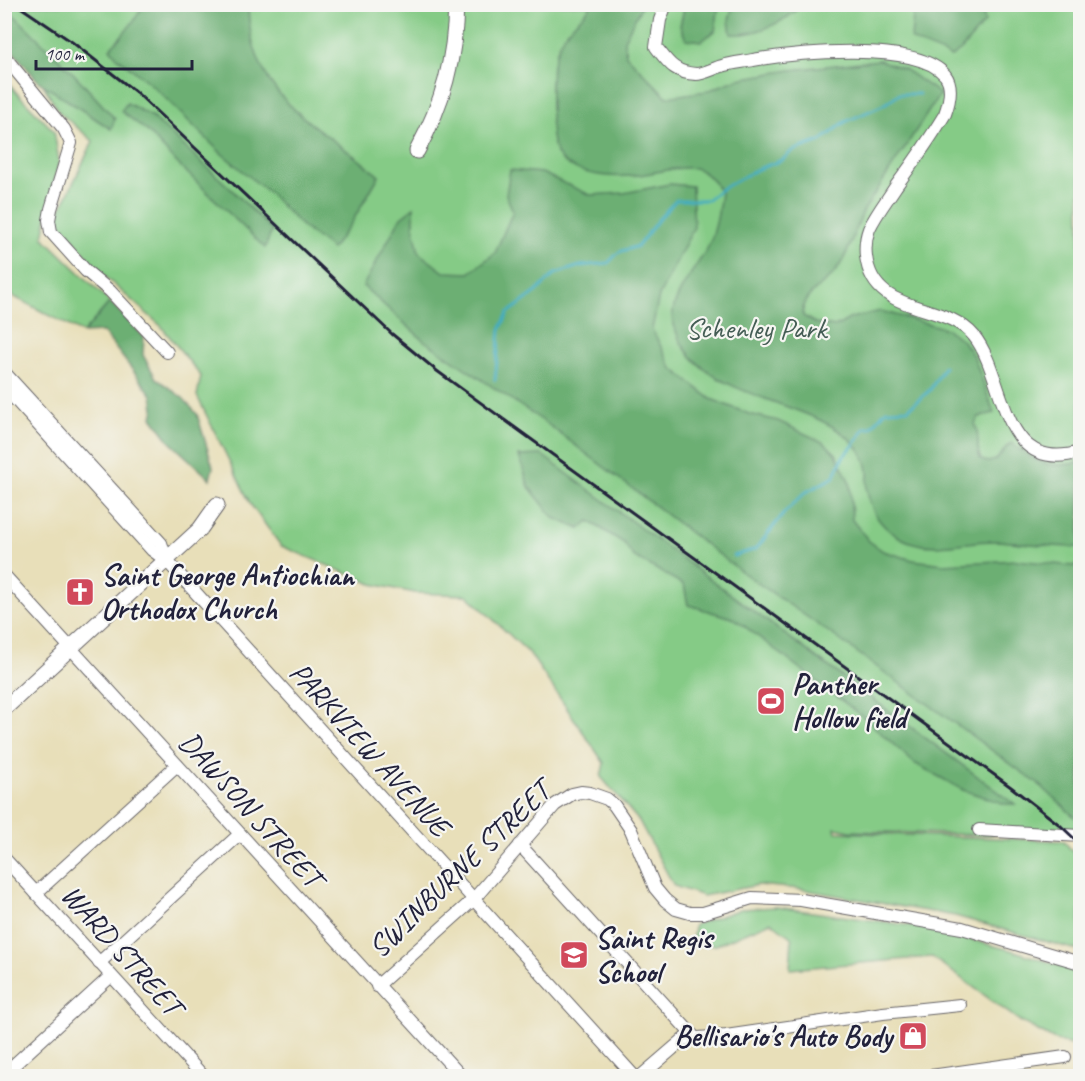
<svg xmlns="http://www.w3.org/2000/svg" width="1085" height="1081" font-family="Caveat,sans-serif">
<rect width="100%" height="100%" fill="#f6f6f2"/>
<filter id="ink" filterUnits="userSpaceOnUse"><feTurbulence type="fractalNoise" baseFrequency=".0167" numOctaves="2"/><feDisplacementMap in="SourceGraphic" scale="12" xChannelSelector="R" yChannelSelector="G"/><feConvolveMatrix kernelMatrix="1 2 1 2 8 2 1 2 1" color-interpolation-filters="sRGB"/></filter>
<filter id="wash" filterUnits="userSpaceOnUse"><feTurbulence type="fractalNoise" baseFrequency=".008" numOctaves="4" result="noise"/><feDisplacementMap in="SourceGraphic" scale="24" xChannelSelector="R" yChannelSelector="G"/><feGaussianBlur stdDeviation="1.35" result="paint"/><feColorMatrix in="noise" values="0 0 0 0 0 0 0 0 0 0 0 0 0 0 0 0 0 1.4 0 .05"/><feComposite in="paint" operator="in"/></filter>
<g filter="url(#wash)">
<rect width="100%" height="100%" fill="#e8dfb9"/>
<g fill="#85cb86" stroke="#547660" stroke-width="1.5">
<path d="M4,5H1080V830L983,835L850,831L835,828L836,832L1064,841L1080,861V951L955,916L800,889L758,885L703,896L674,886L639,821L601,777L604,763L530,654L467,595L415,593L372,584L281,546L251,505L197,396L201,376L161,326L103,275L56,219L93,141L59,112L5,19Z"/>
<path d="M4,76L15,91L54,131L59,161L43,237L110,302L83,333L5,292Z"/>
<path d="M776,907L921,927L1014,951L1080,972L1079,1048L1053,1039L1020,1021L932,957L790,969L792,938L771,922L716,945L692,946L694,925L741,909Z"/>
</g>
<g fill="#6caf73" stroke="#476857" stroke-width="1.5">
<path d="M685,4L719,5L715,31L701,41L686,39L680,26Z"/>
<path d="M143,5H248C250,101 317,122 379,176L352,222L332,249L304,228L269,193L221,153L153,86L117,57L110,48C123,35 136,21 143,5Z"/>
<path d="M591,5H642L624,40L626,55L667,97L707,91L738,79L791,70L879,60L904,69L940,94L864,210C854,230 849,256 834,273C822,288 801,294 803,316L815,323L835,327L851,318L881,311L947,329L963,341L974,357L994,413L979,417L975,424C981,439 975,447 981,460L988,462L996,460L1008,445L1012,443C1035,464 1051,469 1080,462V547C1052,548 1024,542 995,541C964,540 935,553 905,540C883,530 870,514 867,489C866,483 869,477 868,471C866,453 851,438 836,429C785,396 689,393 673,321C668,301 697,266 707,249C716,232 719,211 721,192C714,182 706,171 694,168C681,166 653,173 639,175C616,178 584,177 564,162C551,152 551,130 551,115C551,85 548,67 562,39C571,22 584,18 591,5Z"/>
<path d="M733,5V4L802,5C786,22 755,36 731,34L729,20Z"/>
<path d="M919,5V4L990,5L983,12L985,22L961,50L951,57C938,50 923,47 911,39L913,16Z"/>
<path d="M5,9L12,13L75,75L115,119L111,129L39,82L5,42Z"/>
<path d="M127,103L151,116L231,189L272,230L265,248L177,163L147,131L121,111Z"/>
<path d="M510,170L542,173L590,195L624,193L670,184L692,186L694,227L659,296L652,329L672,368L711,399L749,414L778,421L825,443L836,454L850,483L852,520L869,541L883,551L913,560L944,564L1017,560L1073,566L1080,563V822L1041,786L833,635L742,572L546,423L423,340L363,286L401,217L414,207V229L419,253L444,272L469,273L495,253L513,211L506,195Z"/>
<path d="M110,302L144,337L143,355L156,378L183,398L197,414L213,467L210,479L171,443L152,417L154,409L152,395L103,332L83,333Z"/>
<path d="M542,455L1015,804H1005L963,790L914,763L862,716L735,619L688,605L684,585L633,556L624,543L589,521L580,529L554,518L529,487L519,456Z"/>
</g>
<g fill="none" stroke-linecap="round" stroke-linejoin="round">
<g stroke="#42adc1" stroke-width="3">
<path d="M495,380L500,330L508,313L535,293L555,274L580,266L608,263L619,252L638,246L657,221L676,200H707L723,188L758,169L782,160L792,151L821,141L845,122L883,105L899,94H919"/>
<path d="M734,556L756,549L785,512L806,492L834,477L843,457L853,446L865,428H871L886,410L908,409L930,390L944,367"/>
</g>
</g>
</g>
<g filter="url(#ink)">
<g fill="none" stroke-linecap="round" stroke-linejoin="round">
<g stroke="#676467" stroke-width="14">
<g id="minor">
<path d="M666,4L660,20L656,47C668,62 674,73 696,74C704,74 714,68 722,66C732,63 743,62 753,60C795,53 915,40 945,75C954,86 949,103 945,114C930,139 913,163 896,186C887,200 876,214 869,229C866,237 865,247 866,256C873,317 944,300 974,336C1007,377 999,476 1080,452"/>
<path d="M4,56L64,129L71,143L51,209L49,220L51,232L86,271L110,291L167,352"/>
<path d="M4,372L161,543L167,561"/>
<path d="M4,387L152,550L167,561L634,1076"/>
<path d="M4,575L461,1076"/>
<path d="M979,830L1080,836"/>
<path d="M520,845L695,1038"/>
<path d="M4,858L203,1076"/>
<path d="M36,893L177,765"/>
<path d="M99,963L240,834"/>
<path d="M377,986L473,900L555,805L572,794L581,792L590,793L607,799L614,805L631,830L655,888L665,900L676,909L690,913H703L752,898L801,900L962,928L1080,963"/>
<path d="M4,1074L111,976"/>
<path d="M641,1076L684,1039L726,1036L883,1013L960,1005"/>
<path d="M931,1076L1065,1057"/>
</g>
</g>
<g stroke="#676467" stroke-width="17">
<g id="major">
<path d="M417,151C443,103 455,60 456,4"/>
<path d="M4,709L200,529L217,505"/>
</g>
</g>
<use href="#minor" stroke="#fff" stroke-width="12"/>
<use href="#major" stroke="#fff" stroke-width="15"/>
<path stroke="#22223b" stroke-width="3" d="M16,4L72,42L137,93L392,334L437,371L1011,787L1061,826L1080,844"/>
</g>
</g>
<defs>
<g id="church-square" transform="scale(1.5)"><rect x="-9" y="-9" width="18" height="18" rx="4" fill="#d1495b" stroke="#f6f6f2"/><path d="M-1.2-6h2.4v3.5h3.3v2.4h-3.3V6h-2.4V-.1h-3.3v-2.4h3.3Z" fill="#fff"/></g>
<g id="stadium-square" transform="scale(1.5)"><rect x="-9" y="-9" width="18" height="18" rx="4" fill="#d1495b" stroke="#f6f6f2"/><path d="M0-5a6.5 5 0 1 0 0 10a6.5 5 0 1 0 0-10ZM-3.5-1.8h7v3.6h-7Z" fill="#fff"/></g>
<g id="school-square" transform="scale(1.5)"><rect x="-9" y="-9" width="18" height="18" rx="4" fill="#d1495b" stroke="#f6f6f2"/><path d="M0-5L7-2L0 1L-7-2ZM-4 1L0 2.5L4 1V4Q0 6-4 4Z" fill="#fff"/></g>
<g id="shop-square" transform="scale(1.5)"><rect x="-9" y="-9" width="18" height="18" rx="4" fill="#d1495b" stroke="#f6f6f2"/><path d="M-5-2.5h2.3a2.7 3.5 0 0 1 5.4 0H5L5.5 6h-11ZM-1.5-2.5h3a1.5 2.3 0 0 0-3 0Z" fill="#fff"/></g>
</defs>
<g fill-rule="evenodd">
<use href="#church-square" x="80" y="592"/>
<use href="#stadium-square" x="771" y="701"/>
<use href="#school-square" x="574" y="955"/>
<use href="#shop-square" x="913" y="1036"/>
</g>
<g text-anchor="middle" stroke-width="4.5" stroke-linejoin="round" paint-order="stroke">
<g font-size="30" fill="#455d55" stroke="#f6f6f2">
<text x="756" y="338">Schenley Park</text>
</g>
<g font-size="30" font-weight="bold" fill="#22223b" stroke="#f6f6f2" text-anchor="start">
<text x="101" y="585">Saint George Antiochian<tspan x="101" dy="34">Orthodox Church</tspan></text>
<text x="792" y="694">Panther<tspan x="792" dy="34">Hollow field</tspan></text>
<text x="595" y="948">Saint Regis<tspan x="595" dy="34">School</tspan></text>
<text x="892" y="1046" text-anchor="end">Bellisario's Auto Body</text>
</g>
<g font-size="30" fill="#22223b" stroke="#f6f6f2">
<text transform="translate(370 749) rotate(48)" y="10">PARKVIEW AVENUE</text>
<text transform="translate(251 809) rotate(48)" y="10">DAWSON STREET</text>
<text transform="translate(459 869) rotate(-44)" y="10">SWINBURNE STREET</text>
<text transform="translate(122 950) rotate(48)" y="10">WARD STREET</text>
</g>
</g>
<rect width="1085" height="1081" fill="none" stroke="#f6f6f2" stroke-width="24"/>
<path d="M36 60v9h156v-9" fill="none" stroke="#22223b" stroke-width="3"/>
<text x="45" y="60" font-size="18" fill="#22223b" stroke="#f6f6f2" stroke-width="4.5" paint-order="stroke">100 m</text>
</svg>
